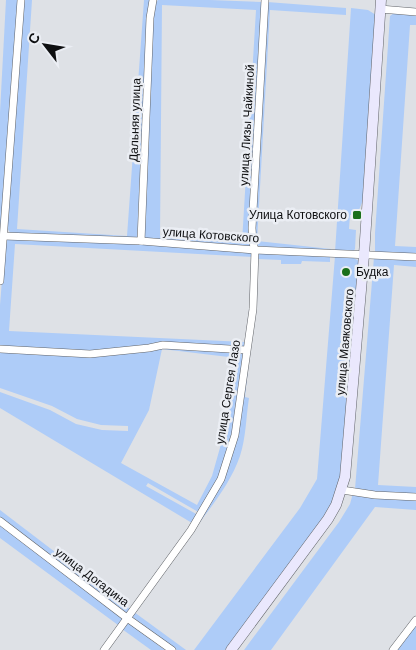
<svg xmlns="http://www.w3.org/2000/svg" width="416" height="650" font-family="Arial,sans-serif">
<rect width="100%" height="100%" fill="#dee1e6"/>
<g fill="#aeccf8" fill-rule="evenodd">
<path d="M6,0H18L0,261V112Z"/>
<path d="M24,0H32L17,229L127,236L144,0H151L147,19L137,239L11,234L7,228Z"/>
<path d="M158,0H210L262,2L250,247L143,239L153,20L155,3ZM162,5L256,10L242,242L160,236Z"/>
<path d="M267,2L346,8V15L270,10L257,241L331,249V251L256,246L254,229Z"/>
<path d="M351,8L368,10L376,15L363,200L357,215H350L349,229L356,230L355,249L352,253L335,252Z"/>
<path d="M394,13L416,16V25H410L395,246L416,247V254L375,252V233L390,16Z"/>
<path d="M9,238L140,244L253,253V257L15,244L9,331L245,342V348L164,343L90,352L0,346V305L5,242Z"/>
<path d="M257,253L330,257V262L302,261L301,264H281V260L257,259L255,304L245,397L249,398C246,417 246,438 240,456C230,485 209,509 192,533L202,517L237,435Z"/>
<path d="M335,256L352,257L359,261L340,481L332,502L319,524L225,650H194L300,508L317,479Z"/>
<path d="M374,257L416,260V267L394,265L378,485L416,487V495L376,493L355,489Z"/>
<path d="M163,346L243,352L233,433L219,478L200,513L148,483L146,486L198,515L192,523L0,408V392L50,410L76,424L102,430L128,431V426L101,425L77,419L52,406L0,388V351L91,356ZM162,349L237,358L227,423L212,476L197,505L121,463L149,410Z"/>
<path d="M353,493L416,499V510L375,507L271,650H244L339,522L350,504Z"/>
<path d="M0,510L131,610L128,614L0,517Z"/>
<path d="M0,525L124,619L101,650H100L118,625L0,538Z"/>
<path d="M134,612L186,650H177L131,616Z"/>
<path d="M127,622L165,650H151L122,629Z"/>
<path d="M416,624V650H396Z"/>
</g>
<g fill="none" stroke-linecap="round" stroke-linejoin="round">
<g stroke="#606368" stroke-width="8">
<g id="street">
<path d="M380,9L416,12"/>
<path d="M4,236L141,241L255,250L416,257"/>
<path d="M141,241L150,18L153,0"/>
<path d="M0,281L21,0"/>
<path d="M0,349L90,354L149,348L163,345L246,350"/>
<path d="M342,490L375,495L416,497"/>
<path d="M0,521L127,618L172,650"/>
<path d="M104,650L191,530L221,479L235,435L253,309L255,250L253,243L252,228L265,0"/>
<path d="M393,650L416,620"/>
</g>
</g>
<g stroke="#606368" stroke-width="11">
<path id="secondary" d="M231,650L328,519L336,505L345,477L364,255L381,0"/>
</g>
<use href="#street" stroke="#fff" stroke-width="7"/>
<use href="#secondary" stroke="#eae8fd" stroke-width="10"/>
</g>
<g fill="#1a6f19" stroke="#ebeef4" stroke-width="2">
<rect x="352" y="210" width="10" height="10" rx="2.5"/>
<circle cx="346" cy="272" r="5"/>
</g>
<g text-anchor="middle" stroke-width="5" stroke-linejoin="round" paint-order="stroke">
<g font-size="12" fill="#0e0f11" stroke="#ebeef4">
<text transform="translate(135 120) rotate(-88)" y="4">Дальняя улица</text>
<text transform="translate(247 125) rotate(-87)" y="4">улица Лизы Чайкиной</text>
<text transform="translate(211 235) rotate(4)" y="4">улица Котовского</text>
<text transform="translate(345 342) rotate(-85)" y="4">улица Маяковского</text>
<text transform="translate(228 392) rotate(-81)" y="4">улица Сергея Лазо</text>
<text transform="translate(92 577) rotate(37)" y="4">улица Догадина</text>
</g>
<g font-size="12" fill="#0e0f11" stroke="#ebeef4" text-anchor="end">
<text x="347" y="219">Улица Котовского</text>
<text x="356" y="276" text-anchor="start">Будка</text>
</g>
</g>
<g transform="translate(45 45) rotate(301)" stroke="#ebeef4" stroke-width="4" paint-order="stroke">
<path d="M0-4L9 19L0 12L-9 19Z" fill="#0e0f11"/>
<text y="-8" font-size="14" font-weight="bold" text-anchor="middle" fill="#0e0f11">С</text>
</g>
</svg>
